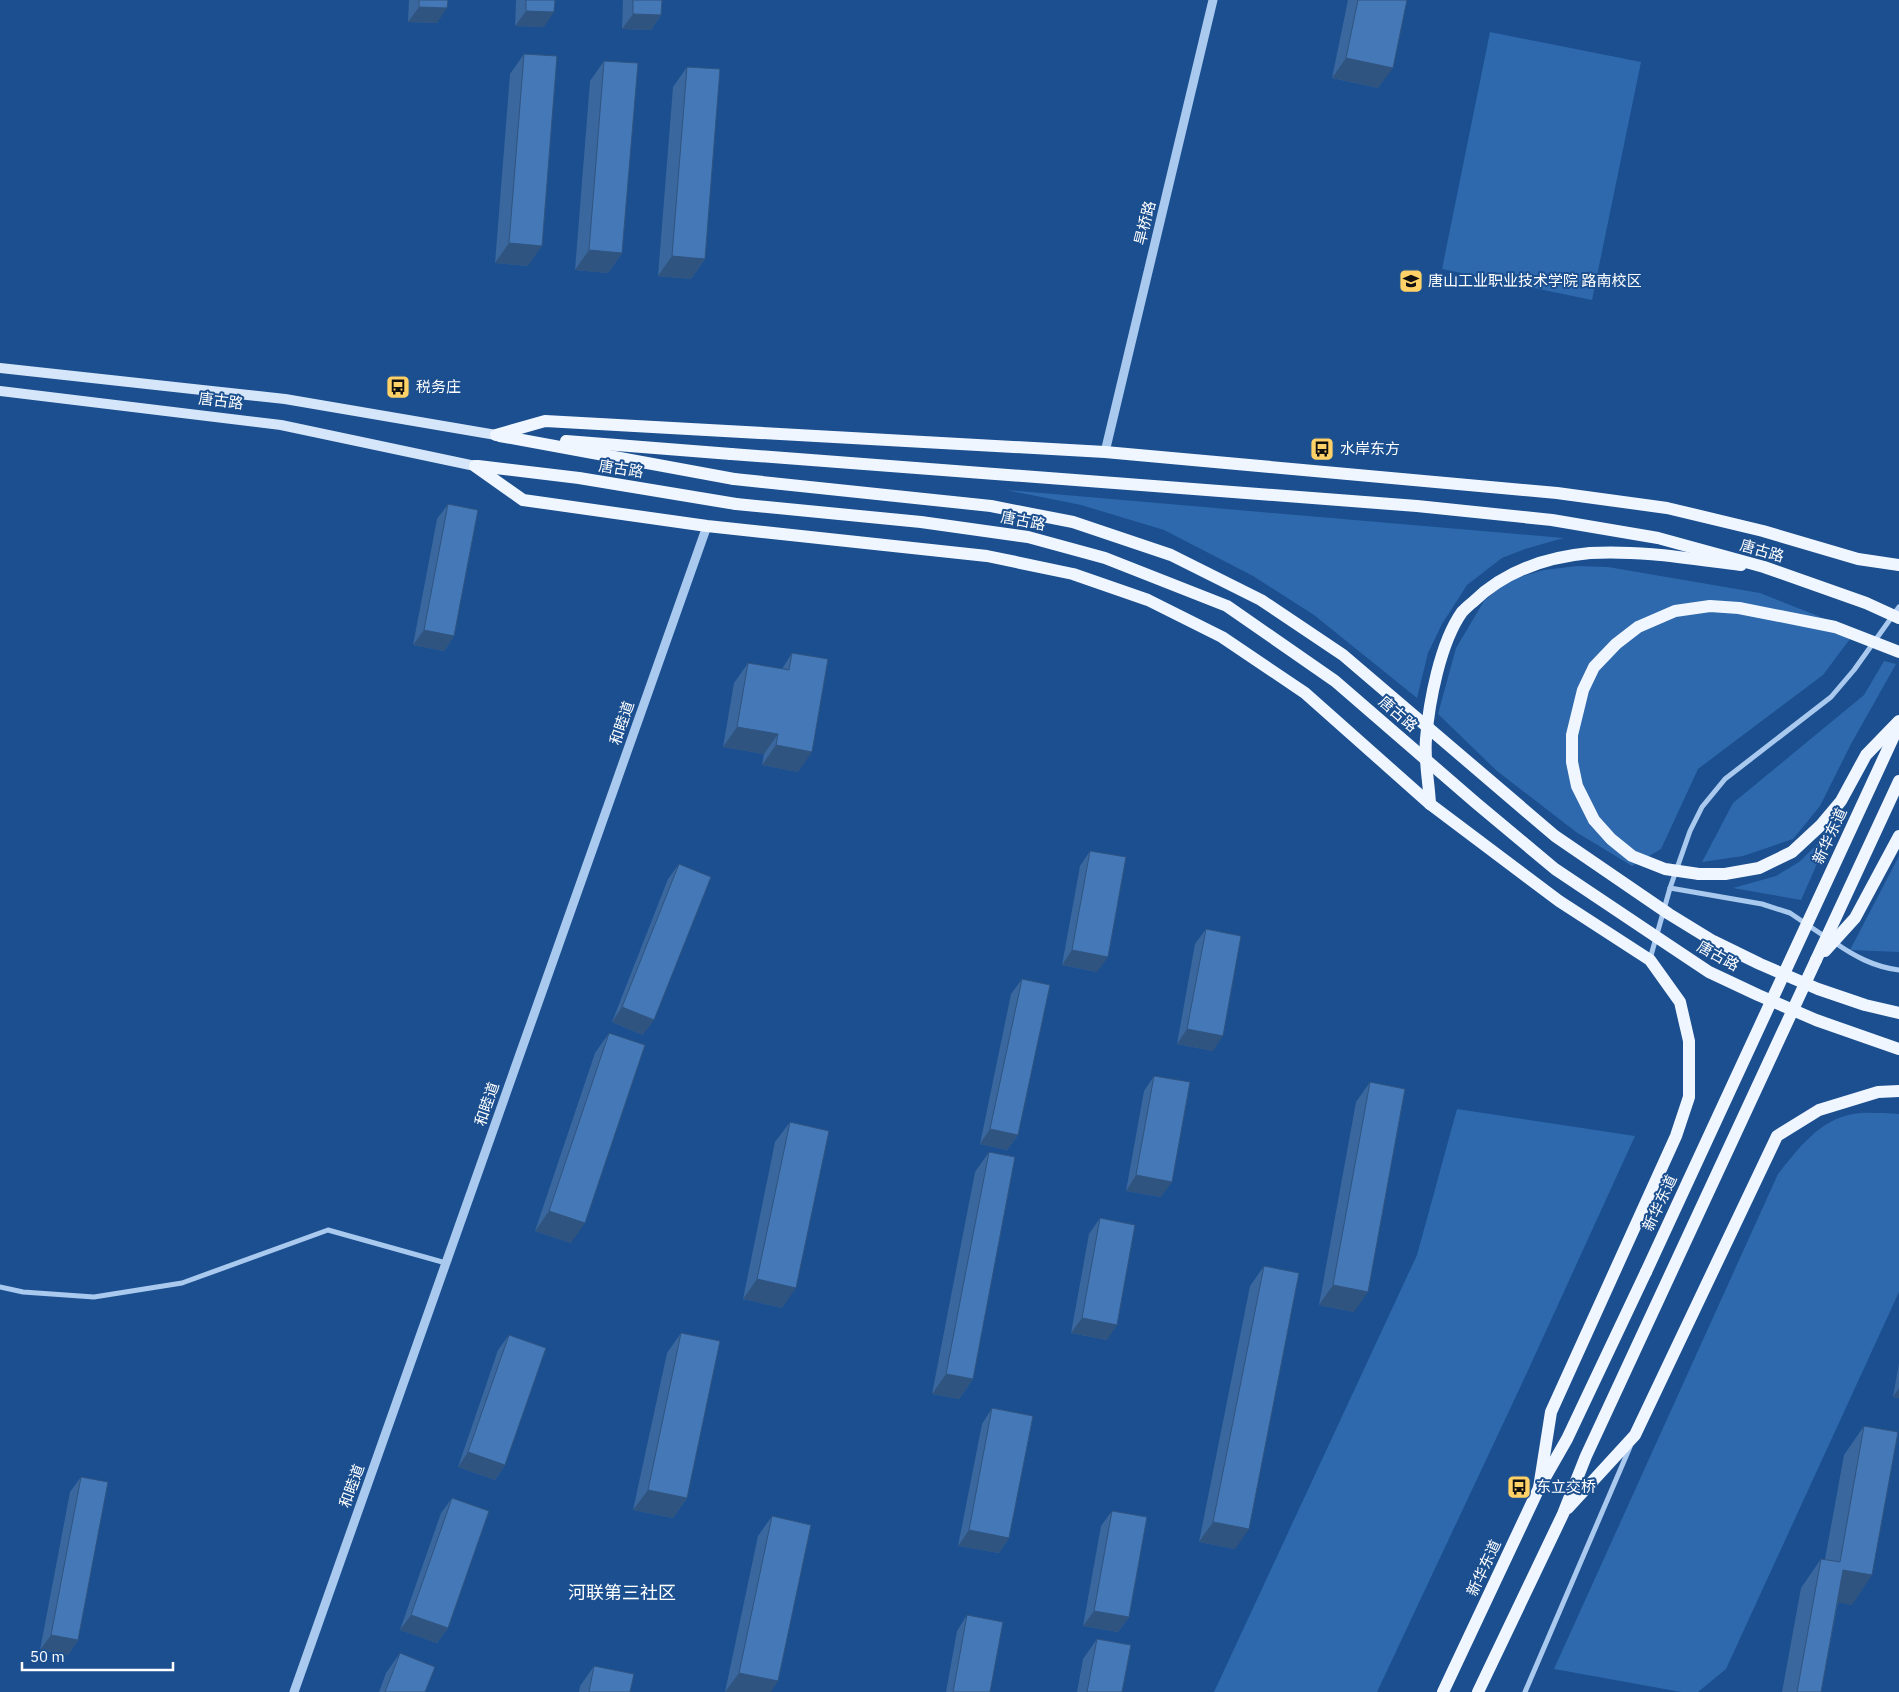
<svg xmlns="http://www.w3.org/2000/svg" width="1899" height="1692" font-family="'IBM Plex Sans','Noto Sans SC',sans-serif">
<rect width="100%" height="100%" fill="#1b4f8f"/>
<g fill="#2e69ad">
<path d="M1490,32L1641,62L1592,300L1442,269Z"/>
<path d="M1006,490L1564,538L1525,549L1502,558L1467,585L1442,624L1428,653L1417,698L1314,615L1253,576L1164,530L1081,505Z"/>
<path d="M1577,566L1608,567L1760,593L1856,631L1823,675L1698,769L1661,849L1632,866L1576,832L1497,771L1438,714L1456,648L1484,601L1509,580L1544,570Z"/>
<path d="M1884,661L1896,664L1851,744L1820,806L1793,839L1743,856L1702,862L1733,803L1864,695Z"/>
<path d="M1832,830L1801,900L1733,888L1776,876L1799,862Z"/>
<path d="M1899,856V952L1850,950Z"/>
<path d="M1457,1109L1635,1136L1525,1377L1377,1692H1214L1417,1255Z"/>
<path d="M1884,1113L1899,1114V1292L1726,1669L1698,1692H1681L1554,1669L1778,1174C1798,1149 1819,1120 1853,1114C1863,1112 1874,1113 1884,1113Z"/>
</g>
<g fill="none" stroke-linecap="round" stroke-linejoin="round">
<g stroke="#a9c9ee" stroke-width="5">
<path d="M1670,888L1762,904L1790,913L1827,938"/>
<path d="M1834,942C1854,956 1874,967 1899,970"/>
<path d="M1650,959L1670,888L1690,831L1702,807L1725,779L1831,697L1854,670L1899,607"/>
<path d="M0,1287L23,1292L94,1297L182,1283L328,1230L446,1263"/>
<path d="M1525,1692L1630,1447"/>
</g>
<g stroke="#a9c9ee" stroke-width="9">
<path d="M1105,452L1213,0"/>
<path d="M294,1692L707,526"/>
</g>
<g stroke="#d6e6fa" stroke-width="10">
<path d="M0,368L285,399L496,435"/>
<path d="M0,391L281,425L475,466"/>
</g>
<g stroke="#f0f6ff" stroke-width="12">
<path d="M496,435L545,421L1105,452L1557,493L1667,508L1763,531L1858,559L1899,565"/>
<path d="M500,436L734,479"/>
<path d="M566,441L731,454"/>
<path d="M475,466L523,500L707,526L987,556L1073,574L1148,600L1222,637L1305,693L1430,804L1559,901L1650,960L1680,1002L1689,1041V1097L1676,1136L1551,1412L1539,1488"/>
<path d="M478,466L579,478L736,504"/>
<path d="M1430,804C1429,783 1424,760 1426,739C1429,702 1440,643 1462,612C1465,609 1469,605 1473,602C1505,571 1546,557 1590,553C1640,550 1692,559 1741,565"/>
<path d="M1699,874H1725L1759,868L1792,852L1820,826L1841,801L1866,755L1899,721"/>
<path d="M1568,1508L1635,1435L1777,1136L1819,1110L1878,1092L1899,1091"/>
<path d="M1443,1692L1539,1488L1567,1439L1646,1272"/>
<path d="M1478,1692L1563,1514L1586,1456L1816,960"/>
</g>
<g stroke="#f0f6ff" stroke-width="12">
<path d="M731,454L1417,506L1552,520L1658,538L1764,567L1866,603L1899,618"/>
<path d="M734,479L991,506L1073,522L1171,555L1261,600L1343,655L1555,836L1669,914L1713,941L1760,964L1818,989L1865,1005L1899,1013"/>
<path d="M736,504L921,522L1028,537L1105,558L1227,606L1335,681L1476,803L1555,869L1667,944L1709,972L1758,995L1816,1020L1899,1049"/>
<path d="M1699,874L1665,869L1632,856L1611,839L1594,820L1577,786L1572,762V735L1583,690L1594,667L1616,644L1638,627L1675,611L1710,606L1739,608L1835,627L1899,652"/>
<path d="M1825,951L1855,918L1899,836"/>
<path d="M1816,960L1899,781"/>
<path d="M1646,1272L1899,725"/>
</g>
</g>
<g fill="#3a679d">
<path d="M409,0H448L437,23L408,22Z"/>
<path d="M516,0H555L544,27L515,26Z"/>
<path d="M623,0H662L661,15L651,30L622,29Z"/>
<path d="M1348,0H1407L1378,88L1332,78Z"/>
<path d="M524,54L528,266L495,263L510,74Z"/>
<path d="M604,61L622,253L608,273L575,270L590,81Z"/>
<path d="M687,67L705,259L691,279L658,276L673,87Z"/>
<path d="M448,504L454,636L444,651L413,645L437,519Z"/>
<path d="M792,653L798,772L762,765L764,754L723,747L734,683L748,663L782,669Z"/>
<path d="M1090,851L1097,972L1062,965L1080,866Z"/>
<path d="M679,864L643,1035L612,1022L668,879Z"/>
<path d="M1206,929L1213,1051L1177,1044L1195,944Z"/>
<path d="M1022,979L1018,1135L1007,1150L980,1144L1011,994Z"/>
<path d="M609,1033L571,1243L535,1231L595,1053Z"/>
<path d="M1154,1076L1161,1197L1126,1191L1144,1091Z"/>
<path d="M1370,1082L1354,1312L1319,1305L1356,1102Z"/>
<path d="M790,1122L782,1308L743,1299L775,1142Z"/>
<path d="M989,1152L973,1379L959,1399L932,1394L975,1172Z"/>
<path d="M1100,1218L1107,1340L1071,1333L1089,1234Z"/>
<path d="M1264,1266L1235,1549L1199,1542L1250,1286Z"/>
<path d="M681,1333L687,1498L673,1518L633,1510L667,1353Z"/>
<path d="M509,1335L505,1465L495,1480L458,1467L498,1350Z"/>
<path d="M1899,1363V1398L1893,1397Z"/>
<path d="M992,1408L1009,1538L999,1553L958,1546L982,1424Z"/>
<path d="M1864,1426L1852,1605L1838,1602L1821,1692H1782L1801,1588L1821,1559H1825L1844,1455Z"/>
<path d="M81,1477L78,1640L68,1655L40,1650L70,1492Z"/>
<path d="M452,1498L448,1628L437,1643L400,1630L441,1513Z"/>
<path d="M1112,1511L1129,1617L1118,1632L1083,1626L1101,1526Z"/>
<path d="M772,1516L771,1692H725L758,1536Z"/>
<path d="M967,1615L990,1692H946L957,1631Z"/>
<path d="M1097,1639L1122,1692H1077L1083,1659Z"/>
<path d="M400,1653L425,1692H379L386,1673Z"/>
<path d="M594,1666L630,1692H579L580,1686Z"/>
</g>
<g fill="#305480">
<path d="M419,7L447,8L437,23L408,22Z"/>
<path d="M526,11L554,12L544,27L515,26Z"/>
<path d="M633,14L661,15L651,30L622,29Z"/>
<path d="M1346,58L1393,68L1378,88L1332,78Z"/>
<path d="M509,243L542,246L528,266L495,263Z"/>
<path d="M589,250L622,253L608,273L575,270Z"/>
<path d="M672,256L705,259L691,279L658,276Z"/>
<path d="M424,630L454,636L444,651L413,645Z"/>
<path d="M737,727L778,734L764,754L723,747Z"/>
<path d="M776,745L812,752L798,772L762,765Z"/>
<path d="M1072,950L1108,957L1097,972L1062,965Z"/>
<path d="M622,1007L654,1020L643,1035L612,1022Z"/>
<path d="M1187,1029L1223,1036L1213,1051L1177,1044Z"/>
<path d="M990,1129L1018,1135L1007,1150L980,1144Z"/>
<path d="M1136,1175L1172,1182L1161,1197L1126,1191Z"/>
<path d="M549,1211L585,1223L571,1243L535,1231Z"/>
<path d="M757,1279L796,1288L782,1308L743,1299Z"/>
<path d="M1333,1285L1368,1292L1354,1312L1319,1305Z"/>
<path d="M1082,1318L1117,1325L1107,1340L1071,1333Z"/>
<path d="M946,1374L973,1379L959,1399L932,1394Z"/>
<path d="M1899,1388V1398L1893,1397Z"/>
<path d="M468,1452L505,1465L495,1480L458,1467Z"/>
<path d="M648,1490L687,1498L673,1518L633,1510Z"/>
<path d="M1213,1522L1249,1529L1235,1549L1199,1542Z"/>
<path d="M969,1530L1009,1538L999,1553L958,1546Z"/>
<path d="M1843,1570L1872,1575L1852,1605L1823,1600Z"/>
<path d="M1094,1611L1129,1617L1118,1632L1083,1626Z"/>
<path d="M411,1615L448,1628L437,1643L400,1630Z"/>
<path d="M51,1635L78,1640L68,1655L40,1650Z"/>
<path d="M739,1673L778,1681L771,1692H725Z"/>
</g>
<g fill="#4478b7" stroke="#305480">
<path d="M419,0H448L447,8L419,7Z"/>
<path d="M526,0H555L554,12L526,11Z"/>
<path d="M633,0H662L661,15L633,14Z"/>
<path d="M1358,0H1407L1393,68L1346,58Z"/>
<path d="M524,54L557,56L542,246L509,243Z"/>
<path d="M604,61L638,63L622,253L589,250Z"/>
<path d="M687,67L720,69L705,259L672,256Z"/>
<path d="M448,504L478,510L454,636L424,630Z"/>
<path d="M792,653L828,659L812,752L776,745L778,734L737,727L748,663L789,670Z"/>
<path d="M1090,851L1126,857L1108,957L1072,950Z"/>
<path d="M679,864L711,877L654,1020L622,1007Z"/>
<path d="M1206,929L1241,936L1223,1036L1187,1029Z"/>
<path d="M1022,979L1050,985L1018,1135L990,1129Z"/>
<path d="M609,1033L645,1045L585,1223L549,1211Z"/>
<path d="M1154,1076L1190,1082L1172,1182L1136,1175Z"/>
<path d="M1370,1082L1405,1089L1368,1292L1333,1285Z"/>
<path d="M790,1122L829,1131L796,1288L757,1279Z"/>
<path d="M989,1152L1015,1157L973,1379L946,1374Z"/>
<path d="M1100,1218L1135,1225L1117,1325L1082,1318Z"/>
<path d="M1264,1266L1299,1273L1249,1529L1213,1522Z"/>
<path d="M681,1333L720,1341L687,1498L648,1490Z"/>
<path d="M509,1335L546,1348L505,1465L468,1452Z"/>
<path d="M992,1408L1033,1416L1009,1538L969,1530Z"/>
<path d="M1864,1426L1898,1432L1872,1575L1843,1570L1821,1692H1797L1821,1559L1840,1562Z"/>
<path d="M81,1477L108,1482L78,1640L51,1635Z"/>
<path d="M452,1498L489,1511L448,1628L411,1615Z"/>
<path d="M1112,1511L1147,1517L1129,1617L1094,1611Z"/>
<path d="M772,1516L811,1525L778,1681L739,1673Z"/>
<path d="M967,1615L1003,1622L990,1692H953Z"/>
<path d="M1097,1639L1131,1645L1122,1692H1087Z"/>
<path d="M400,1653L435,1667L425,1692H385Z"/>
<path d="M594,1666L634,1674L630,1692H589Z"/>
</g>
<defs>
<g id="university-square" transform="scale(1.25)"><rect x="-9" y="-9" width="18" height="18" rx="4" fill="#ffd166" stroke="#1b4f8f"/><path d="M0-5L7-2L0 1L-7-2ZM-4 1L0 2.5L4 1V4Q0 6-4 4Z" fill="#111"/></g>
<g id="bus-square" transform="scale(1.25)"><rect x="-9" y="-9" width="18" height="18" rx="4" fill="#ffd166" stroke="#1b4f8f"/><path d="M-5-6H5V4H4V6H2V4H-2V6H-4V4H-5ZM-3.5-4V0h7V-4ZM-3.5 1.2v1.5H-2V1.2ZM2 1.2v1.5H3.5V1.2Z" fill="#111"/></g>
</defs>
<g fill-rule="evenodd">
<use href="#university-square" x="1411" y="281"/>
<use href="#bus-square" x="398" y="387"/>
<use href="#bus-square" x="1322" y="449"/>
<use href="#bus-square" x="1519" y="1487"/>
</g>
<g text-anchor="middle" stroke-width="4" stroke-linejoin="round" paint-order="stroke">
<g font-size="15" fill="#fff" stroke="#1b4f8f">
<text transform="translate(1145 223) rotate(-76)" y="5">旱桥路</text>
<text transform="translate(221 401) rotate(7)" y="5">唐古路</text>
<text transform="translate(621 469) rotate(9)" y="5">唐古路</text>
<text transform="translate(1023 521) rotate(11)" y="5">唐古路</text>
<text transform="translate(1762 551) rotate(16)" y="5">唐古路</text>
<text transform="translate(1398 714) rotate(41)" y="5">唐古路</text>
<text transform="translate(622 723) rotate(-71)" y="5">和睦道</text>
<text transform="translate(1830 836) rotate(-65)" y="5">新华东道</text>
<text transform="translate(1718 956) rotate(29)" y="5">唐古路</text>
<text transform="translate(487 1104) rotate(-71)" y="5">和睦道</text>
<text transform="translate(1660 1203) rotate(-65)" y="5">新华东道</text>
<text transform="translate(352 1486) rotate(-70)" y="5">和睦道</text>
<text transform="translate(1484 1568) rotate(-65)" y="5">新华东道</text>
</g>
<g font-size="15" fill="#fff" stroke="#1b4f8f" text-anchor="start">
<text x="1428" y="286">唐山工业职业技术学院 路南校区</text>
<text x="416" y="392">税务庄</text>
<text x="1340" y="454">水岸东方</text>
<text x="1536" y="1492">东立交桥</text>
</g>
<g font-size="18" fill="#fff" stroke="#1b4f8f">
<text x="622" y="1599">河联第三社区</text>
</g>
</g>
<path d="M22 1662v8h151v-8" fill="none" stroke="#ffffff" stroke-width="2.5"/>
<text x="30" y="1662" font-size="15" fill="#ffffff" stroke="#1b4f8f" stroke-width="4" paint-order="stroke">50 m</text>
</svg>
